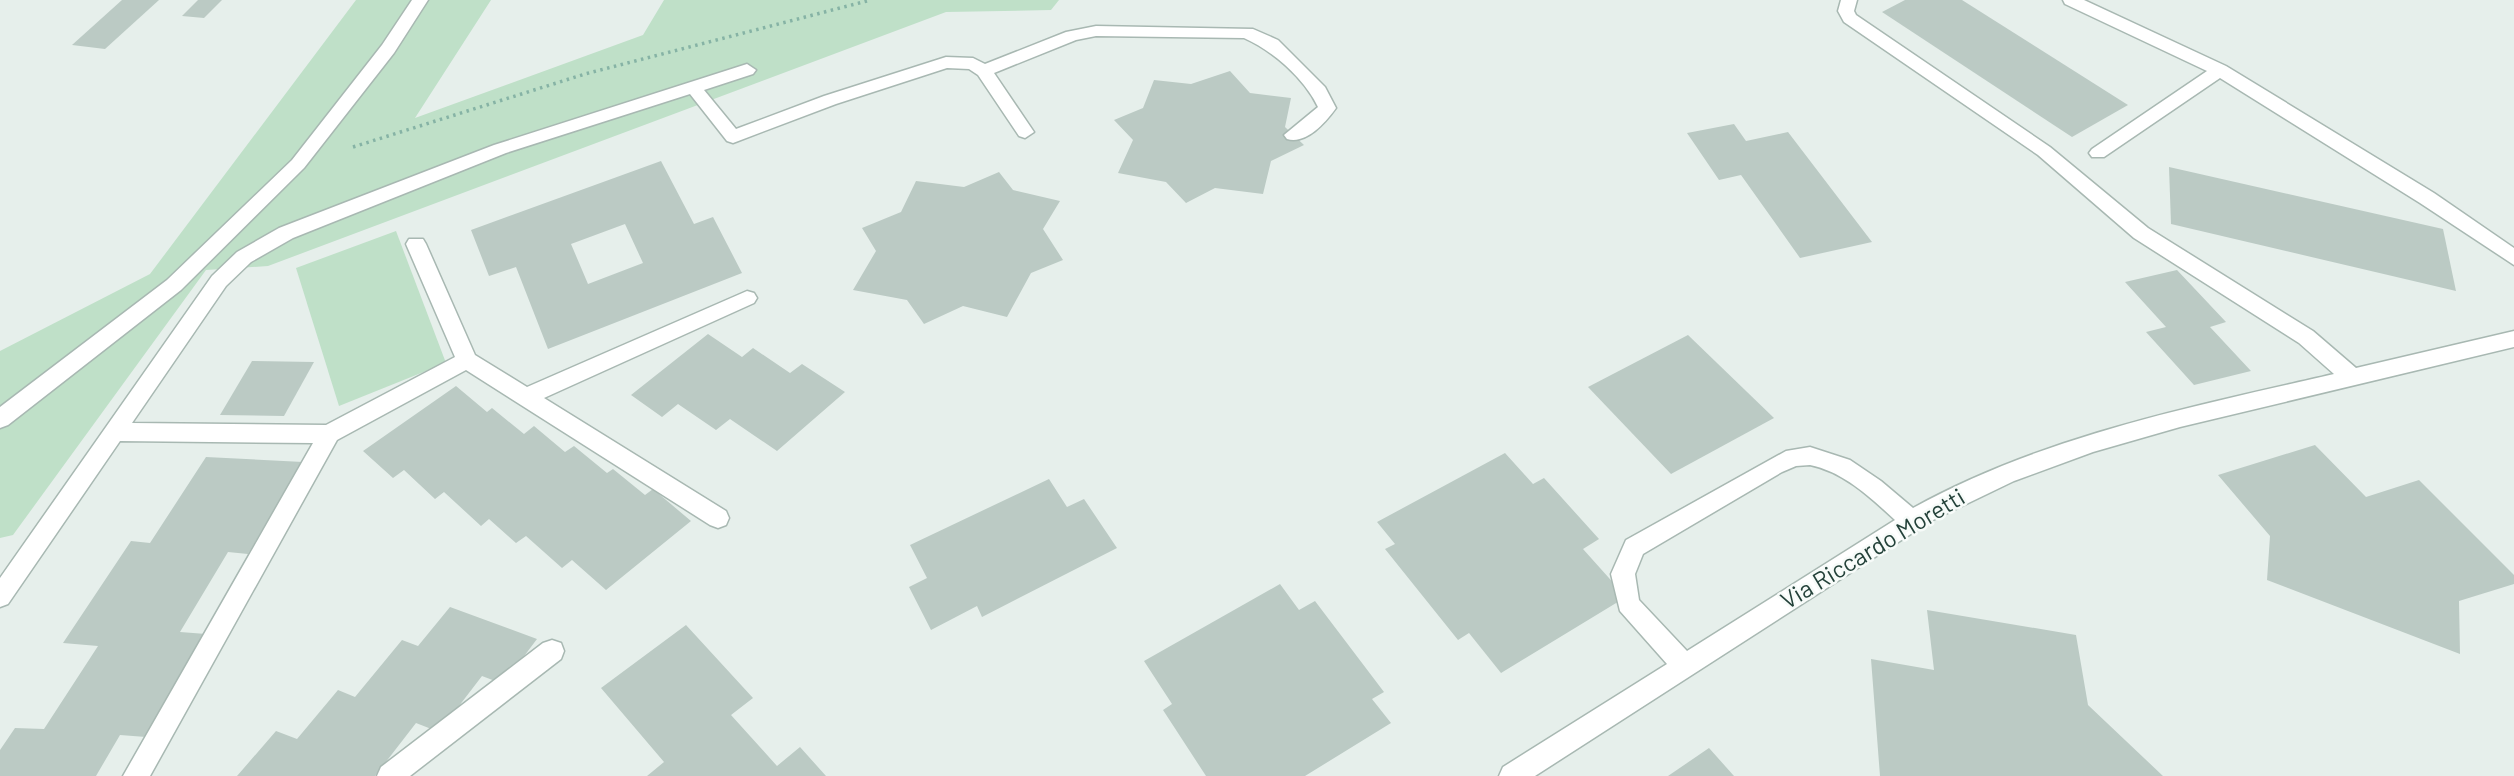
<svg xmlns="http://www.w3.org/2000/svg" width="2514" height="776" font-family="Barlow,sans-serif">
<rect width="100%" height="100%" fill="#e6efeb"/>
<g fill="#bfe0c8">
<path d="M356,0H491L415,118L643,35L664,0H1059L1051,10L946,12L268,266L206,270L13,535L0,538V351L150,274Z"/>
<path d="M396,231L446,363L339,406L296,268Z"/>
</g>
<g fill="#bbcac4" fill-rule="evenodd">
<path d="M122,0H159L105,49L72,45Z"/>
<path d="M198,0H222L204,18L182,16Z"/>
<path d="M1905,0H1962L2128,105L2072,137L1882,12Z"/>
<path d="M1230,71L1250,93L1291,98L1285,127L1304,145L1271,161L1263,194L1215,188L1186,203L1166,182L1118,173L1133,140L1114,120L1143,108L1154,80L1191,84Z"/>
<path d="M1734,124L1746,141L1788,132L1872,242L1800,258L1741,175L1719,180L1687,133Z"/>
<path d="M661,161L694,224L713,217L742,273L548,349L516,267L489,276L471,230ZM625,224L643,263L588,284L571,244Z"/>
<path d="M2169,167L2443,229L2456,291L2171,224Z"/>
<path d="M999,172L1013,190L1060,201L1043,229L1063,260L1031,273L1007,317L963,306L924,324L907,300L853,290L876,251L862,228L901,212L916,181L964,187Z"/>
<path d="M2177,270L2226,322L2210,327L2251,371L2194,385L2146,332L2166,327L2125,282Z"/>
<path d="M708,334L742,357L753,348L790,373L802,364L845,392L777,451L730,419L716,430L678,404L662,417L631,395Z"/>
<path d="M1688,335L1774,418L1671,474L1588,387Z"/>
<path d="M252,361L314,362L284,416L220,415Z"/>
<path d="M456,386L487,412L492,408L524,434L534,426L565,452L574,446L607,473L613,469L645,495L653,489L691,521L606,590L572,560L562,568L526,536L516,543L489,519L481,526L444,492L435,499L404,470L393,478L363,451Z"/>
<path d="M2315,445L2366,497L2419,480L2514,575V584L2459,601L2460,654L2267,580L2270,536L2218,475Z"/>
<path d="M1505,453L1533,484L1544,478L1599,539L1583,549L1626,597L1501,673L1469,633L1458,640L1385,549L1395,544L1377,522Z"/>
<path d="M206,457L303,462L248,554L228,552L180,632L206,634L146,737L120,735L96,776H0V750L15,728L44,729L98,646L63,643L131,541L150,543Z"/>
<path d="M1049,479L1067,507L1084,499L1117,548L982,617L977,606L931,630L909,587L927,578L910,545Z"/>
<path d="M1280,584L1299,610L1315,601L1384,692L1372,699L1391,723L1305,776H1206L1163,710L1172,704L1144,661Z"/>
<path d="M450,607L537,639L503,684L482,676L439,732L416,723L375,776H237L276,731L297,739L338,690L355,697L402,640L418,646Z"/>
<path d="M1927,610L2076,635L2088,705L2163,776H1880L1871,659L1934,670Z"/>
<path d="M686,625L753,698L731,715L777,766L800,747L826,776H647L664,762L601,688Z"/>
<path d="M1709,748L1734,776H1668Z"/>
</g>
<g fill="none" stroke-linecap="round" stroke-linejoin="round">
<g stroke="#a8b8b2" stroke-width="3">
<g id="minor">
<path d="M412,0H428L394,53L304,168L181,290L8,425L0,428V407L167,280L292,160L382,45Z"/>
<path d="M1841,0H1857L1854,11L1856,15L2050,147L2148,228L2313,331L2356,368L2514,331V347L2180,427L2093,452L2014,481L1931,521L1535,776H1499L1503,767L1667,664L1620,611L1611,574L1626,540L1786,451L1810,447L1850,460L1881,481L1913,508C2043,436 2191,407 2334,374L2299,343L2134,238L2038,155L1844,22L1838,11ZM1810,465C1844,472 1870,497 1895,520L1687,651L1639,600L1635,574L1643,554L1782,472L1796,466Z"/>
<path d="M2063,0H2084L2226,66L2434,193L2514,248V265L2420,203L2220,78L2104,157H2092L2089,153L2092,149L2207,71L2065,4Z"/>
<path d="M1096,26L1253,29L1278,40L1325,87L1336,108C1326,122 1306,145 1287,139L1284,135L1318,107C1304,78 1273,51 1244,38L1096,36L1076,40L994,73L1034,132L1025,138L1019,136L978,75L969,69L947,68L836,104L733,143L727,141L690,94L506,153L293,238L251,262L226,286L132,423L326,425L455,357L406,244L409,239H423L426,244L475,355L527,387L747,291L754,293L757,298L754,303L544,398L726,511L729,518L726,525L718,528L710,525L466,370L337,440L150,776H123L313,443L120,441L8,604L0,607V578L212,276L237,252L279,228L494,145L747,64L756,70L753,74L704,90L736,129L824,96L946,57L973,58L985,64L1066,32Z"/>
<path d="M552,640L561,643L564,651L561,659L410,776H377L381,767L543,643Z"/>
</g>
</g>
<path stroke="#86b3a5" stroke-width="3.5" stroke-dasharray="2.5 4.5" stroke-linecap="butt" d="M353,147L585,74L871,0"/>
<use href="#minor" fill="#fff" fill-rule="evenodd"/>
</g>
<g text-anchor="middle" stroke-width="5" stroke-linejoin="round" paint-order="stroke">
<g font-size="24" fill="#24423a" stroke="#f7fbf9">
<text transform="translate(1873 549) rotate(-31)" y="8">Via Riccardo Moretti</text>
</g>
</g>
</svg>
